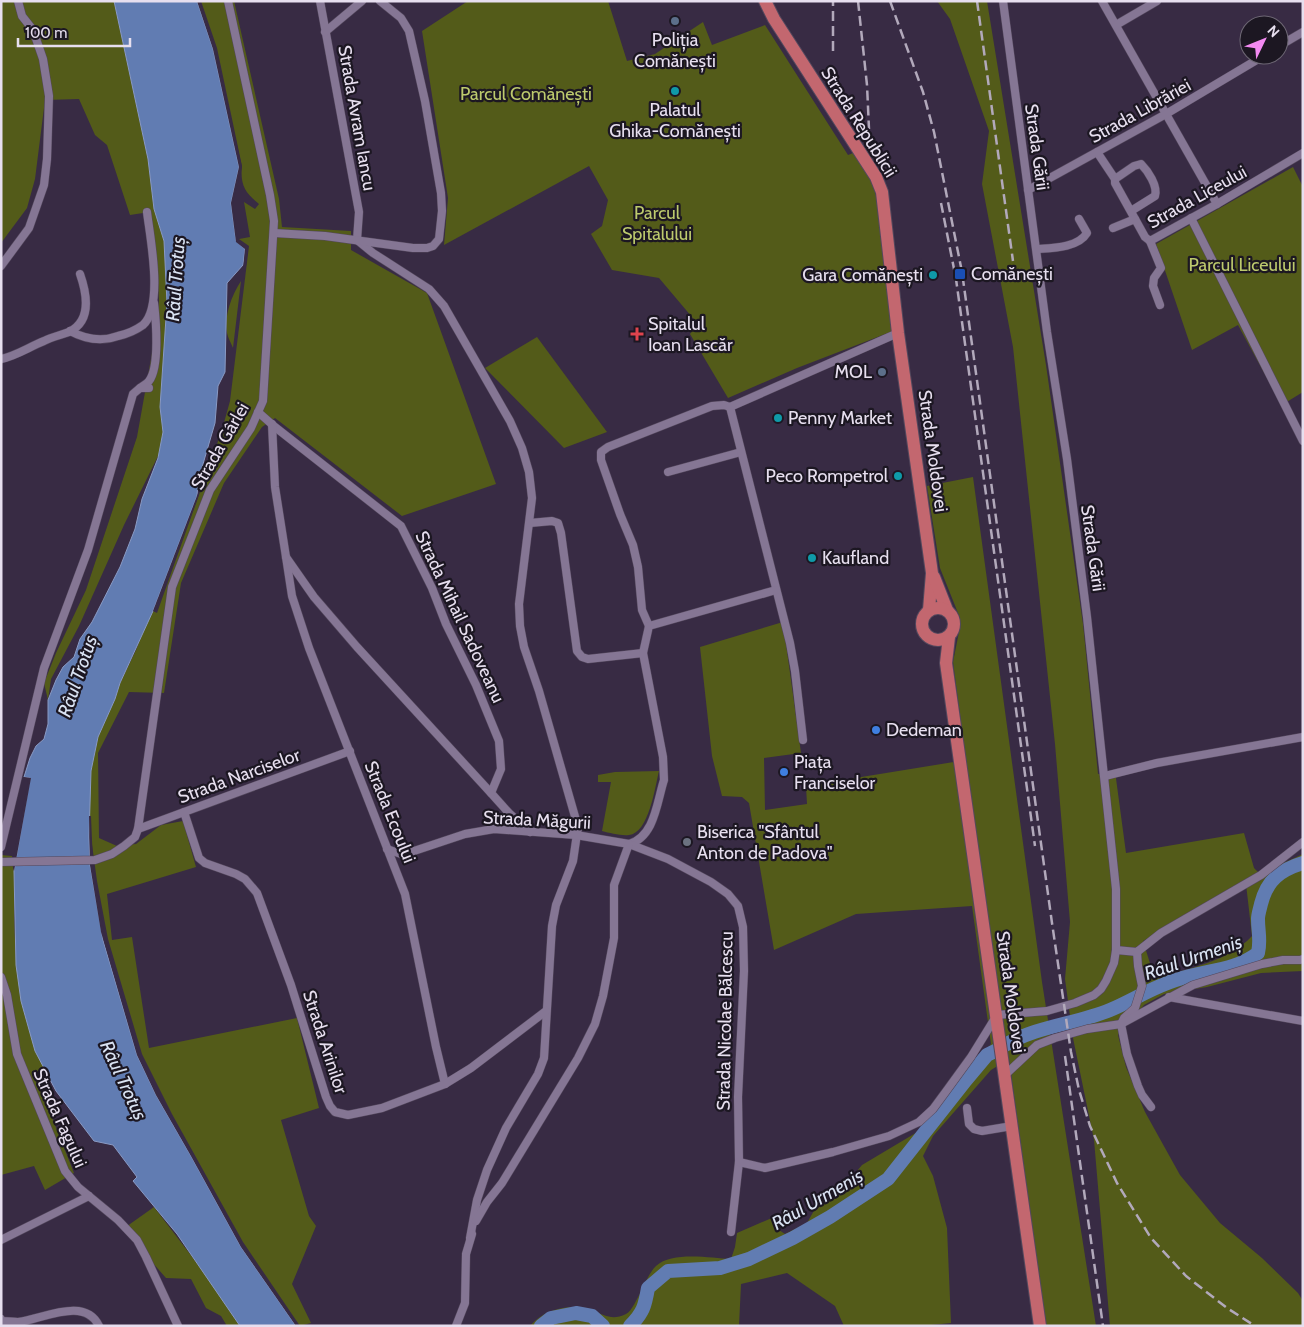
<svg xmlns="http://www.w3.org/2000/svg" width="1304" height="1327" font-family="Cabin,sans-serif">
<rect width="100%" height="100%" fill="#382b44"/>
<g fill="#535b19" fill-rule="evenodd">
<path d="M1,1H114L148,159L154,209L164,241L167,303L160,407L163,432L159,454L124,525L79,626L51,679L48,700L44,683L56,653L86,590L137,437L152,353L159,301L156,250L143,213L130,215L107,145L95,135L79,99L45,100L35,179L27,208L1,243Z"/>
<path d="M201,1H234L279,199L282,227L351,231V250L427,293L496,484L402,516L275,418L262,427L224,483L181,583L164,693L129,692L98,753L99,838L117,846L136,844L161,825L183,821L196,867L107,894L112,940L132,937L149,1048L297,1018L319,1108L281,1120L309,1216L316,1226L292,1284L311,1323L300,1326L243,1242L172,1114L142,1054L108,939L97,881L91,837V817L89,816L91,771L98,737L115,699L120,683L136,650L150,614L153,611L157,613L222,430L230,401L249,246L239,239L250,237L244,202L255,209L259,204C245,193 240,185 242,166L217,48Z"/>
<path d="M468,1H608L627,61L655,54L703,22L712,45L765,25L848,155L866,148L904,330L888,333L797,368L728,398L690,334L697,323L659,278L612,270L591,234L602,226L608,200L589,166L444,245L448,198L422,31Z"/>
<path d="M937,1H987L1046,365L1083,624L1098,774L1115,771L1126,853L1244,833L1254,868L1260,874L1303,854V971L1261,973L1207,987L1164,994L1144,1005L1118,1035L1126,1067L1145,1112L1180,1175L1220,1223L1262,1258L1298,1293L1303,1301V1326H1110L1094,1140L1073,1038L1065,979L1070,922L1055,744L1013,347L982,184L989,131L950,19ZM1246,884L1252,936C1228,962 1188,968 1155,979L1143,941Z"/>
<path d="M1293,167L1303,187V392L1285,403L1275,393L1238,325L1192,350L1156,244Z"/>
<path d="M241,281L233,348C231,343 228,338 227,333C224,315 232,295 241,281Z"/>
<path d="M537,337L607,432L564,448L485,368Z"/>
<path d="M973,477L1042,982L1096,1326H1046L1009,1059L991,1070L933,1136L923,1156L933,1176L947,1228L951,1323L921,1326H844L835,1306L787,1273L741,1284L739,1326H530C546,1308 570,1303 593,1311C605,1315 612,1321 626,1314C632,1311 637,1298 641,1292C645,1283 649,1273 656,1266C672,1251 710,1258 731,1259L735,1247L737,1233L774,1217L779,1230L785,1234L807,1223L820,1200L847,1183L862,1165L919,1131L991,1044L972,906L856,914L774,950L749,803L742,797L722,796L712,756L700,647L783,622L801,753L764,758L765,810L807,804L806,786L966,760L953,662L959,632L960,618L940,568L927,486Z"/>
<path d="M659,771C655,787 649,833 629,835C621,836 610,833 602,831L611,782H598V775L615,772Z"/>
<path d="M1,855L12,856L14,871C14,943 13,1008 47,1073L34,1072L74,1173L45,1190L34,1166L1,1175Z"/>
<path d="M154,1207L206,1275L240,1326H227L221,1316L206,1308L191,1279L166,1278L123,1229Z"/>
</g>
<path fill="#617cb2" stroke="#899ac4" d="M114,1H197L213,49L239,167L231,203L236,241L245,249L243,265L227,283L225,372L218,386L215,423L198,481L197,496L153,611L120,683L115,699L98,737L91,771L89,837L90,865L103,940L137,1055L156,1095L191,1156L241,1247L296,1326H240L177,1234L133,1181L137,1177L113,1145L94,1141L56,1091L35,1051L21,1001L16,965L14,871L30,778L24,777L30,758L36,746L44,739L48,724V700L56,680L63,667L74,657L80,639L92,622L120,567L135,529L142,499L158,458L163,432L160,407L167,303L164,241L154,209L148,159Z"/>
<g fill="#382b44">
<path d="M197,1H200L215,48L242,167L233,204L238,240L248,248L246,266L243,269L245,249L236,242L231,203L239,167L213,49Z"/>
<path d="M200,488L199,495L155,612L153,611Z"/>
<path d="M24,777L31,778L14,871L12,863L28,780L24,779Z"/>
<path d="M89,816H91L93,865L104,932L139,1055L158,1093L194,1155L243,1246L298,1326H296L241,1247L191,1156L156,1095L137,1055L101,932L90,865Z"/>
</g>
<g fill="none" stroke-linecap="round" stroke-linejoin="round">
<g stroke="#617cb2" stroke-width="14">
<path d="M1005,1045C1037,1026 1076,1024 1110,1010C1134,1000 1154,986 1179,979C1206,970 1235,971 1258,953C1261,940 1258,932 1258,919C1258,914 1260,909 1261,904C1267,880 1280,870 1303,863"/>
<path d="M541,1326L551,1318L576,1313L592,1316L603,1326"/>
<path d="M630,1326C643,1313 645,1306 648,1288L668,1271L720,1268L749,1259L793,1238L830,1217L888,1179L966,1080L987,1055L997,1050"/>
</g>
<g stroke="#54485d" stroke-width="9">
<g id="minor">
<path d="M320,1L359,212L357,240L373,253L429,289L444,306L510,421L522,448L529,472L532,498L519,604L520,626L524,647L539,691L578,827L573,861L556,905L552,926L544,1058L538,1074L506,1128L487,1170L477,1200L470,1238"/>
<path d="M1102,1L1217,204"/>
<path d="M1116,25L1157,1"/>
<path d="M325,32L362,1"/>
<path d="M1279,46L1303,32"/>
<path d="M1097,152L1115,179"/>
<path d="M1028,190L1166,114L1265,55"/>
<path d="M1131,211L1155,196C1158,186 1148,171 1141,164L1134,166L1115,179V183L1135,219"/>
<path d="M1191,218L1303,441"/>
<path d="M1113,228L1135,219L1145,237L1150,241L1217,204L1303,153"/>
<path d="M274,233L325,236L413,248H427L433,246L439,239L442,211L441,193L425,101L409,31L401,18L380,1"/>
<path d="M1150,241L1161,268L1154,278L1153,286L1160,305"/>
<path d="M1037,249C1052,248 1078,248 1087,233L1079,219"/>
<path d="M1,266L29,228L44,185L47,159L49,96L43,59L33,30L22,16L18,1"/>
<path d="M70,331C85,339 102,342 118,336C127,334 136,330 143,325C164,306 150,237 147,212"/>
<path d="M1,359C16,356 29,347 44,341C52,337 61,335 69,332C92,321 87,294 80,274"/>
<path d="M140,388C142,386 147,384 149,381C160,367 156,320 154,303"/>
<path d="M258,412L275,427L401,526L432,588L446,624L476,685L499,741L501,769L491,793L509,813L530,832"/>
<path d="M272,424L275,487L286,557L314,597L357,647L491,793"/>
<path d="M668,472L741,452"/>
<path d="M530,523L552,521L558,523L561,533L577,651L582,657L588,659L643,653"/>
<path d="M286,557L292,596L309,648L405,894L436,1047L445,1084"/>
<path d="M649,626L642,610L638,567L633,545L620,514L601,460V452L608,447L712,406L724,405L730,407"/>
<path d="M803,740L795,671L790,643L730,407L898,333"/>
<path d="M1105,776L1157,763L1303,737"/>
<path d="M184,812L199,858L205,863L236,874L245,879L257,893L291,985L326,1097L330,1106L335,1112L348,1115L382,1108L445,1084L471,1068L546,1011"/>
<path d="M138,829L350,751"/>
<path d="M629,844C655,837 657,801 664,780L663,757L643,653L649,626L776,590"/>
<path d="M1,847L44,668L88,550L133,394L140,388H149"/>
<path d="M387,849L401,854L408,853L465,834L494,829L576,835L629,844L668,859L711,882L728,894L738,906L743,927L744,971L738,1097L739,1162L731,1232"/>
<path d="M1,862L95,860L112,854L124,846L135,837L138,829L172,587L210,490L251,428L263,401L274,221L270,195L228,1"/>
<path d="M1116,950L1137,952L1161,933L1261,875L1303,842"/>
<path d="M1137,952L1138,966L1142,986L1135,1008L1124,1018L1121,1024L1127,1054L1138,1086L1142,1095L1151,1107"/>
<path d="M1,977L7,995L17,1054L65,1171L78,1187L118,1220L137,1240L146,1257L178,1326"/>
<path d="M1169,997L1303,1021"/>
<path d="M1005,1075L1037,1045L1055,1038L1087,1029L1121,1024L1193,985L1262,964L1283,960H1300L1303,959"/>
<path d="M967,1108L969,1124L974,1129L982,1131L1012,1126"/>
<path d="M739,1162L765,1168L833,1152L889,1136L919,1122L933,1109L947,1090L971,1057L997,1015L1047,1011L1075,1003L1094,995L1101,989L1106,981L1114,963L1116,950V889L1087,617L1067,459L1047,332L1003,1"/>
<path d="M476,1221L487,1202L502,1183L578,1058L595,1024L603,996L614,938V885L629,844"/>
<path d="M1,1240L89,1196"/>
<path d="M1,1319L2,1321C8,1321 13,1322 18,1322C43,1319 85,1296 99,1326"/>
<path d="M456,1326L465,1303L466,1254L472,1234"/>
</g>
</g>
<g stroke="#54485d" stroke-width="14">
<g id="primary">
<path d="M765,1L774,19L876,177L882,192L898,333L932,573L929,610"/>
<path d="M934,577L947,610"/>
<circle cx="938" cy="624" r="16"/>
<path d="M949,637L946,663L1040,1326"/>
</g>
</g>
<use href="#minor" stroke="#857694" stroke-width="8"/>
<use href="#primary" stroke="#c3676f" stroke-width="12"/>
<g stroke="#b2a9bb" stroke-width="2.5" stroke-dasharray="10 5" stroke-linecap="butt">
<path d="M858,1L867,85L869,129"/>
<path d="M890,1L923,92L934,132L962,272L1052,923L1071,1052L1079,1090L1090,1126L1117,1183L1151,1238L1186,1276L1227,1308L1255,1326"/>
<path d="M977,1L1013,261"/>
<path d="M833,51V1"/>
<path d="M941,203L956,279L1035,846"/>
<path d="M1065,1056L1103,1326"/>
</g>
</g>
<g fill="#5c6f8a" stroke="#1c1722" stroke-width="2">
<circle cx="675" cy="21" r="5"/>
<circle cx="882" cy="372" r="5"/>
</g>
<g fill="#0f9aa8" stroke="#1c1722" stroke-width="2">
<circle cx="675" cy="91" r="5"/>
<circle cx="933" cy="275" r="5"/>
<circle cx="778" cy="418" r="5"/>
<circle cx="898" cy="476" r="5"/>
<circle cx="812" cy="558" r="5"/>
</g>
<rect fill="#1a4fb4" stroke="#1c1722" stroke-width="2" x="954" y="268" width="12" height="12" rx="2.5"/>
<path fill="#e0444e" stroke="#1c1722" stroke-width="2" d="M634.5 326.5h5v5h5v5h-5v5h-5v-5h-5v-5h5z"/>
<g fill="#3f7fe0" stroke="#1c1722" stroke-width="2">
<circle cx="876" cy="730" r="5"/>
<circle cx="784" cy="772" r="5"/>
</g>
<circle fill="#6b7280" stroke="#1c1722" stroke-width="2" cx="687" cy="842" r="5"/>
<g text-anchor="middle" stroke-width="4.5" stroke-linejoin="round" paint-order="stroke">
<g font-size="18" fill="#e7dfef" stroke="#1c1722" text-anchor="start">
<text x="675" y="46" text-anchor="middle">Poliția<tspan x="675" dy="21">Comănești</tspan></text>
<text x="675" y="116" text-anchor="middle">Palatul<tspan x="675" dy="21">Ghika-Comănești</tspan></text>
<text x="971" y="280">Comănești</text>
<text x="923" y="281" text-anchor="end">Gara Comănești</text>
<text x="648" y="330">Spitalul<tspan x="648" dy="21">Ioan Lascăr</tspan></text>
<text x="872" y="378" text-anchor="end">MOL</text>
<text x="788" y="424">Penny Market</text>
<text x="888" y="482" text-anchor="end">Peco Rompetrol</text>
<text x="822" y="564">Kaufland</text>
<text x="886" y="736">Dedeman</text>
<text x="794" y="768">Piața<tspan x="794" dy="21">Franciselor</tspan></text>
<text x="697" y="838">Biserica "Sfântul<tspan x="697" dy="21">Anton de Padova"</tspan></text>
</g>
<g font-size="18" fill="#bdca6d" stroke="#1c1722">
<text x="526" y="100">Parcul Comănești</text>
<text x="657" y="219">Parcul<tspan x="657" dy="21">Spitalului</tspan></text>
<text x="1242" y="271">Parcul Liceului</text>
</g>
<g font-size="18" fill="#e7dfef" stroke="#1c1722">
<text transform="translate(1140 111) rotate(-29)" y="6">Strada Librăriei</text>
<text transform="translate(357 118) rotate(80)" y="6">Strada Avram Iancu</text>
<text transform="translate(859 122) rotate(58)" y="6">Strada Republicii</text>
<text transform="translate(1037 147) rotate(82)" y="6">Strada Gării</text>
<text transform="translate(1197 197) rotate(-29)" y="6">Strada Liceului</text>
<text transform="translate(220 446) rotate(-60)" y="6">Strada Gârlei</text>
<text transform="translate(933 451) rotate(82)" y="6">Strada Moldovei</text>
<text transform="translate(1093 548) rotate(82)" y="6">Strada Gării</text>
<text transform="translate(460 617) rotate(65)" y="6">Strada Mihail Sadoveanu</text>
<text transform="translate(239 776) rotate(-20)" y="6">Strada Narciselor</text>
<text transform="translate(390 812) rotate(68)" y="6">Strada Ecoului</text>
<text transform="translate(537 820) rotate(3)" y="6">Strada Măgurii</text>
<text transform="translate(1011 992) rotate(82)" y="6">Strada Moldovei</text>
<text transform="translate(725 1021) rotate(-89)" y="6">Strada Nicolae Bălcescu</text>
<text transform="translate(325 1042) rotate(72)" y="6">Strada Arinilor</text>
<text transform="translate(60 1118) rotate(66)" y="6">Strada Fagului</text>
</g>
<g font-size="19" font-style="italic" fill="#dae3f3" stroke="#1c1722">
<text transform="translate(175 279) rotate(-86)" y="7">Râul Trotuș</text>
<text transform="translate(77 676) rotate(-71)" y="7">Râul Trotuș</text>
<text transform="translate(1193 957) rotate(-19)" y="7">Râul Urmeniș</text>
<text transform="translate(124 1080) rotate(65)" y="7">Râul Trotuș</text>
<text transform="translate(817 1199) rotate(-30)" y="7">Râul Urmeniș</text>
</g>
</g>
<rect width="1304" height="1327" fill="none" stroke="#e7dfef" stroke-width="5"/>
<g transform="translate(1264 40) rotate(47)"><circle r="24" fill="#1c1722" stroke="#6d6774"/>
<path d="M0-4L9 19L0 12L-9 19Z" fill="#f38af2"/>
<text y="-8" font-size="14" font-weight="bold" text-anchor="middle" fill="#e7dfef">N</text>
</g>
<path d="M18 38v8h112v-8" fill="none" stroke="#e7dfef" stroke-width="2.5"/>
<text x="25" y="38" font-size="15" fill="#e7dfef" stroke="#1c1722" stroke-width="4" paint-order="stroke">100 m</text>
</svg>
